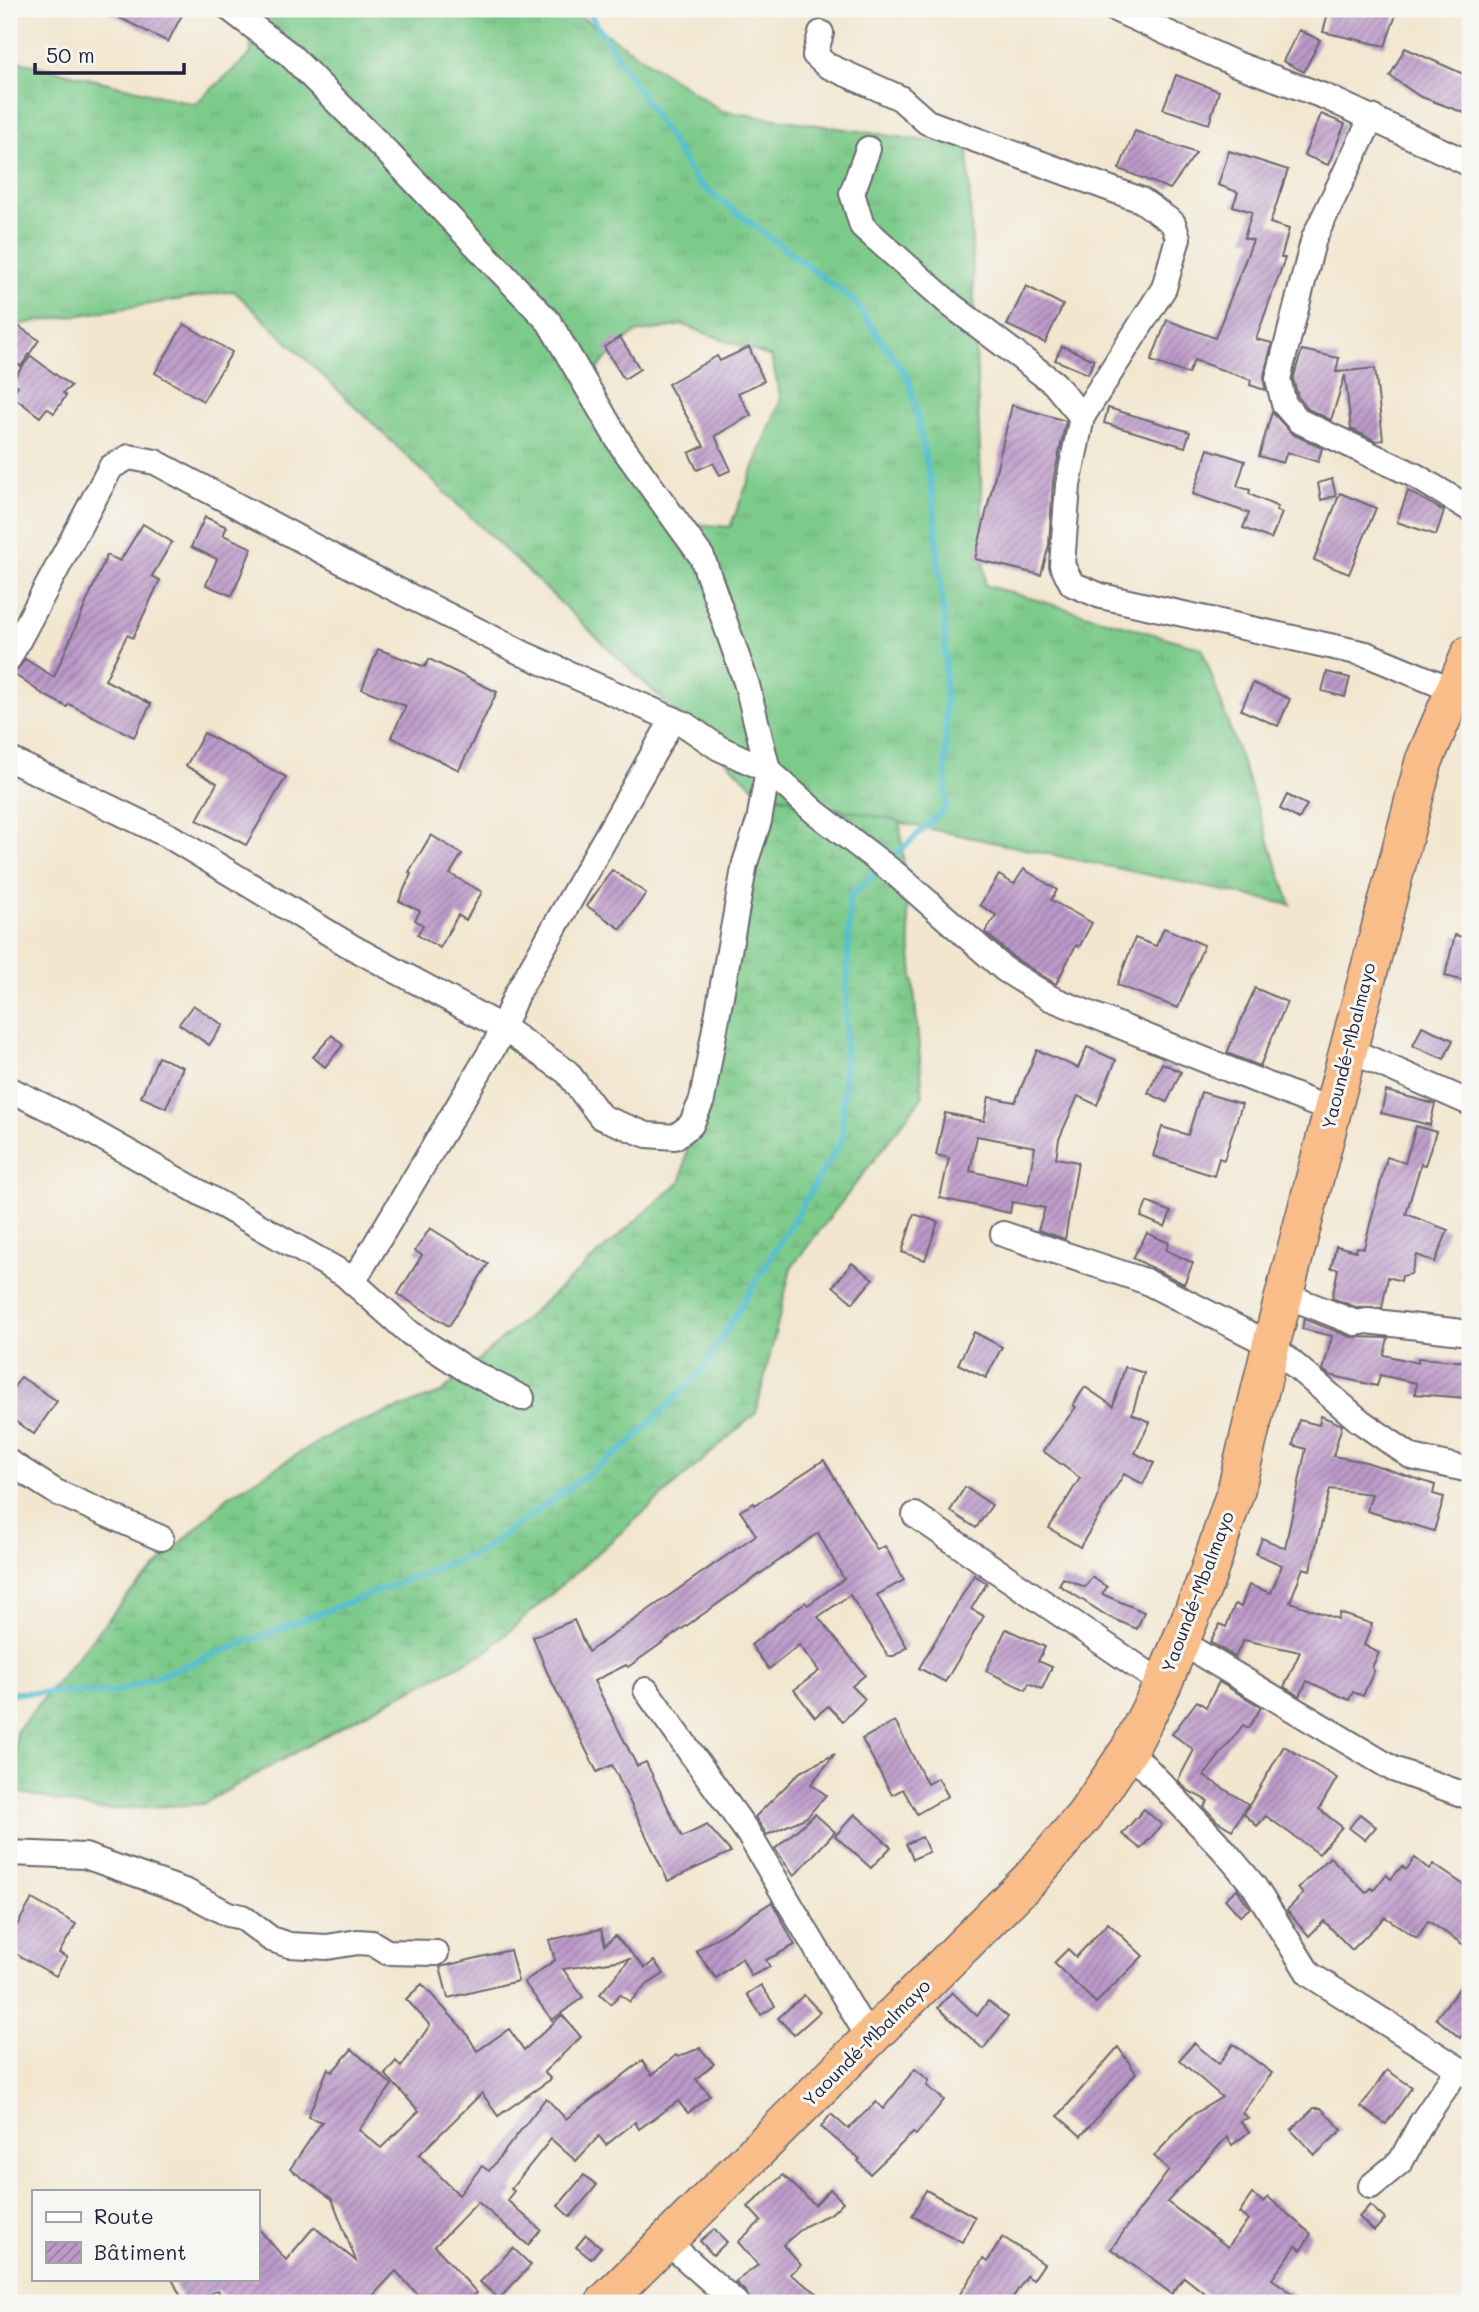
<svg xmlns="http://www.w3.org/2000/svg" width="1479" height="2312" font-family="Mali,sans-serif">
<defs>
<pattern id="grass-tufts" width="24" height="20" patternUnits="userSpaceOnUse" patternTransform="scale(1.75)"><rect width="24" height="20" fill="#7dcb8b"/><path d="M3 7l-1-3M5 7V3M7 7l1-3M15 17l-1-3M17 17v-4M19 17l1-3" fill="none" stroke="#6cae79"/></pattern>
<pattern id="wetland-marsh" width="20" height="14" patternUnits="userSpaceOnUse" patternTransform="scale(1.75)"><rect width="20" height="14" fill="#7dcb8b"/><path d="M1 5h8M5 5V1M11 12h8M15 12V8" fill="none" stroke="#6cae79"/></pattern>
<pattern id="building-hatch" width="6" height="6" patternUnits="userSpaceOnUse" patternTransform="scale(1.75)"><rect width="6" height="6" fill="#bc99c8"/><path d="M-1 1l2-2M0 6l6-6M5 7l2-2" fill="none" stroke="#987ca4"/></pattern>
</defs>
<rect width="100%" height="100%" fill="#f6f6f2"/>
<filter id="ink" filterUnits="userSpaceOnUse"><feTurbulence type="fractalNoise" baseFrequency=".0143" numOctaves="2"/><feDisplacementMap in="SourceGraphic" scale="14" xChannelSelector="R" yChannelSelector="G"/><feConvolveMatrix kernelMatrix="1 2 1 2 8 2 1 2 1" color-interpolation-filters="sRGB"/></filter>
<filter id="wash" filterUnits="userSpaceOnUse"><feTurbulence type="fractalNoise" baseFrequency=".00686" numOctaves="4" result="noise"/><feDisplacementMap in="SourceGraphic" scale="28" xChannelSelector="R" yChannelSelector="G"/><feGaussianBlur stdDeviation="1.57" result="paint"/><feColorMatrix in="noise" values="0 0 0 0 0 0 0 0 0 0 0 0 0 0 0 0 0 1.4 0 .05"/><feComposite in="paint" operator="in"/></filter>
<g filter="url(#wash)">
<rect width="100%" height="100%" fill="#f2e6cf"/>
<path fill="url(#grass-tufts)" stroke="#507663" stroke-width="2" fill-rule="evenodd" d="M250,9H569L722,111L968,147L985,585L1202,648L1291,905L760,793L234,291L9,326V59L195,104L251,54ZM683,325L771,357L781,399L730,527L662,521L581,389L611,353L635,333Z"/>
<path fill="url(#wetland-marsh)" stroke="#507663" stroke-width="2" d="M760,793L900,821L923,1096L791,1268L756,1413L487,1651L366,1713L203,1804L99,1810L17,1792L16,1732L128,1595L229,1496L336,1431L441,1393L681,1181Z"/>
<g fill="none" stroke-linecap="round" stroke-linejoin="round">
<g stroke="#56c0d2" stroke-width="6">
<path d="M582,9L592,17L698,183L854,301L910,381L933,495L945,630L946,808L888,862"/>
<path d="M9,1693L117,1692L481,1551L628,1445L701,1372L842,1140L850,896L880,869"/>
</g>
</g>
<g id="blocks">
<g fill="url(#building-hatch)" fill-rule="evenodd">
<path d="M102,9H185L168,42Z"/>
<path d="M1329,9H1398L1385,46L1323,32Z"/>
<path d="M1299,30L1320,40L1304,72L1283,61Z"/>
<path d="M1405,48L1470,77V115L1419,96L1390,76Z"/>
<path d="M1176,75L1219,91L1209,124L1163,109Z"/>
<path d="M1321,114L1345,124L1328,165L1304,155Z"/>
<path d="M1135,131L1196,153L1170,189L1119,169Z"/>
<path d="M1229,151L1288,170L1270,223L1289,229L1281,258H1285L1256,339L1272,343L1264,376L1265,390L1250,385L1251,380L1194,360L1188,374L1151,361L1167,320L1215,338L1253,240L1244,238L1252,212L1233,206L1238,192L1218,185Z"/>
<path d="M1026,286L1063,305L1045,343L1007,325Z"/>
<path d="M184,324L232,352L203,401L155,373Z"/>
<path d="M18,326L39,340L21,366L9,358V340Z"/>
<path d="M620,337L640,369L624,379L604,347Z"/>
<path d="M1062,346L1094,360L1088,374L1055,360Z"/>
<path d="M749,347L764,381L738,393L751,415L715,436L731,470L720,475L713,463L697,470L689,453L704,446L668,384L717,356L720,361Z"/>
<path d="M1302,350L1339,358L1336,372L1375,368L1383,440L1376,441L1351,429L1345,375L1331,420L1308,409L1298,397L1293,379Z"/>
<path d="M31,356L71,386L63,393L66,396L54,413L47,408L40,417L11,395L18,386L11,381Z"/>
<path d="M1012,405L1066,421L1053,482L1049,545L1041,575L975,559Z"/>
<path d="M1108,408L1190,432L1185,447L1104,423Z"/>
<path d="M1272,412L1292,434L1322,448L1318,462L1287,452L1283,463L1259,456Z"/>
<path d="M1208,449L1245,461L1237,486L1250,490L1249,494L1278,507L1276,510L1282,513L1271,539L1243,528L1249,513L1193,494Z"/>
<path d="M1332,479L1336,496L1321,500L1318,483Z"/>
<path d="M1408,491L1444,511L1436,535L1397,522Z"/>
<path d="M1340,493L1376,508L1349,574L1314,560Z"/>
<path d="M205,517L227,527L223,535L252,548L232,596L206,585L217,559L191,547Z"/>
<path d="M143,524L172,542L152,576L160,580L133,638L127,635L105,680L151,704L134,737L69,704L67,707L44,695L11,672L17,670L25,659L54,677L107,555L120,561Z"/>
<path d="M378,649L425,667L429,659L497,692L459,770L391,737L406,706L362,689Z"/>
<path d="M1327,672L1350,678L1345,697L1322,691Z"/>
<path d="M1253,683L1290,699L1278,726L1241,710Z"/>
<path d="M204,733L286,777L246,845L197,820L217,783L186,766Z"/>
<path d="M1287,795L1307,805L1299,819L1280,809Z"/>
<path d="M431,835L462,854L450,874L482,892L466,920L458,915L440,948L417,935L423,925L415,920L420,911L399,901L411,874L409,872Z"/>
<path d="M1024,869L1057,890L1051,900L1092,923L1079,947L1076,945L1056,984L1013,957L985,932L996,915L980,905L999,875L1014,884Z"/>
<path d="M612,870L646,893L621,929L587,906Z"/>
<path d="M1164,928L1204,945L1178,1008L1117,985L1135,938L1156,946Z"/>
<path d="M1455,935L1470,939V982L1445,976Z"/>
<path d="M1255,988L1287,1002L1260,1066L1227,1053Z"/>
<path d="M193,1005L223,1025L209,1045L179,1024Z"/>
<path d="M1422,1026L1453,1040L1444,1059L1413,1046Z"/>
<path d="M332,1035L343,1045L325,1067L313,1057Z"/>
<path d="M1087,1047L1116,1060L1097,1105L1078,1096L1059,1139L1056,1158L1078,1162L1065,1239L1038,1230L1045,1208L1012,1202L1010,1213L940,1198L949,1158L936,1155L945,1113L984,1121L989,1097L1015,1102L1037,1050L1078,1068ZM977,1136L1035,1147L1028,1184L970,1171Z"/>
<path d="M158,1057L183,1067L166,1108L141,1097Z"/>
<path d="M1162,1063L1181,1072L1167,1102L1148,1093Z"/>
<path d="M1386,1091L1435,1104L1430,1125L1381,1113Z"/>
<path d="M1201,1092L1242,1104L1224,1160L1219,1158L1214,1176L1153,1156L1162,1127L1188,1135Z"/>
<path d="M1416,1126L1436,1132L1425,1165L1421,1164L1406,1214L1448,1230L1435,1262L1417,1255L1411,1274L1402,1276L1401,1281L1388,1277L1382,1308H1358L1332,1298L1338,1269L1331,1268L1336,1246L1356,1251L1357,1247L1364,1248L1387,1157L1405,1163Z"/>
<path d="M1147,1202L1171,1212L1165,1227L1141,1217Z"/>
<path d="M914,1214L938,1222L925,1260L902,1252Z"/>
<path d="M430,1228L488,1264L449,1326L398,1294L422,1255L415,1251Z"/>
<path d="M1147,1233L1169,1243L1166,1250L1193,1263L1184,1284L1133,1258Z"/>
<path d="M852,1263L873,1279L853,1303L833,1286Z"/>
<path d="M1304,1319L1351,1337L1388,1338L1384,1355L1418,1363V1358L1470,1362L1467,1398L1415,1394L1416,1383L1380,1375L1377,1386L1329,1375L1323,1370L1332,1336L1302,1329Z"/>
<path d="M974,1332L1002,1347L986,1378L958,1364Z"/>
<path d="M1125,1367L1144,1373L1132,1414L1150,1422L1135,1453L1154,1463L1143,1484L1124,1474L1080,1547L1049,1528L1080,1478L1043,1451L1076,1407L1073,1405L1085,1387L1113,1406Z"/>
<path d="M21,1377L57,1401L34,1434L9,1417V1394Z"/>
<path d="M1321,1416L1342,1425L1333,1456L1366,1462L1435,1485L1433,1494L1444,1497L1434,1531L1367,1511L1372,1494L1330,1489L1310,1570L1303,1568L1290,1602L1338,1619L1340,1613L1372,1624L1364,1645L1379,1653L1372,1667L1374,1671L1363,1696L1353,1692L1349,1700L1307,1681L1300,1696L1284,1687L1300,1652L1244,1640L1235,1657L1210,1642L1220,1624L1226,1627L1235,1604L1241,1607L1249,1585L1271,1593L1282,1565L1256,1554L1262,1538L1285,1548L1306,1449L1293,1445L1299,1420L1319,1425Z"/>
<path d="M824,1460L877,1550L885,1546L904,1580L877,1595L907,1647L894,1656H888L850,1595L818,1617L865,1675L852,1686L865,1699L843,1721L828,1706L815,1717L794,1690L819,1671L799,1645L769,1669L751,1645L805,1602L808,1605L844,1579L818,1533L628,1667L626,1665L594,1681L637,1766L646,1762L682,1837L707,1825L731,1852L668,1881L612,1765L597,1772L547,1672L533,1637L574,1620L588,1652L756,1535L740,1511L754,1503L755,1505Z"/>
<path d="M965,1487L992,1505L976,1528L950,1511Z"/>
<path d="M974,1575L987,1583L971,1609L984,1616L945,1682L919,1668Z"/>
<path d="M1092,1577L1107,1587L1102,1594L1144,1612L1137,1629L1109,1617L1059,1585L1063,1578L1085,1587Z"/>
<path d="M1006,1629L1045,1647L1038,1661L1052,1667L1042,1689L1029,1683L1026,1690L986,1671Z"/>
<path d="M1219,1682L1261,1707L1249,1728L1243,1725L1204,1776L1248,1804L1232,1830L1217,1821L1204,1807L1208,1801L1187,1790L1178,1780L1194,1750L1172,1734L1197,1701L1206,1707Z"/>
<path d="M895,1721L927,1784L938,1778L948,1796L917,1814L903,1789L892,1795L862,1739Z"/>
<path d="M1284,1746L1337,1778L1319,1809L1342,1827L1319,1854L1266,1816L1257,1826L1244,1814Z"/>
<path d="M835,1754L811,1784L826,1795L807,1817L767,1835L755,1817L800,1772Z"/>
<path d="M1144,1809L1162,1825L1141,1849L1122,1834Z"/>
<path d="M815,1814L835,1832L794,1876L775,1849Z"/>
<path d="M855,1814L891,1847L871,1868L835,1836Z"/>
<path d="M1360,1814L1376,1827L1365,1840L1349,1828Z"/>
<path d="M922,1837L929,1852L913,1859L906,1844Z"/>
<path d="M1330,1857L1366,1893L1371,1888L1374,1890L1386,1875L1391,1879L1402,1866L1406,1870L1415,1858L1430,1870L1433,1864L1470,1889V1936L1464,1945L1428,1921L1417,1938L1385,1917L1352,1950L1324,1921L1309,1936L1287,1910L1303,1894L1298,1888Z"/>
<path d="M1237,1889L1250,1908L1240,1916L1225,1899Z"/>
<path d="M32,1899L76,1924L59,1953L67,1957L56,1976L9,1950V1939Z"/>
<path d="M772,1902L795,1945L766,1960L770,1967L751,1976L742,1958L716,1978L696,1951Z"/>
<path d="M1108,1923L1143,1956L1096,2003L1054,1963L1068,1949L1076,1957Z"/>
<path d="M601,1929L605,1945L615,1936L645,1968L654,1961L664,1974L645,1986L630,2002L620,1994L611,2004L600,1994L630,1959L563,1969L583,1997L552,2020L524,1982L555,1960L549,1940Z"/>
<path d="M510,1950L518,1981L448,1998L440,1967Z"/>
<path d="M1470,1975V2024L1460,2038L1436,2018Z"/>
<path d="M422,1984L465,2031L477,2051L509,2029L524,2050L562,2015L581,2037L544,2072L551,2079L498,2116L482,2093L419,2155L459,2195L482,2166L489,2171L546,2098L566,2119L642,2061L652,2075L676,2055L678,2057L700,2048L714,2064L696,2079L710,2095L688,2113L678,2101L639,2129L635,2122L606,2145L599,2136L576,2161L551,2139L511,2189L514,2191L507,2200L541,2230L528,2245L478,2202L435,2246L477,2293L466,2303H425L396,2271L366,2303H225L218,2290L191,2303H184L172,2279H257V2227L286,2260L314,2227L356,2261L332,2199L290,2169L322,2122L308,2117L328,2068L332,2072L352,2049L392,2085L359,2130L381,2148L419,2111L385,2074L396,2061L401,2067L430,2025L406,1999Z"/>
<path d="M761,1985L775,2006L761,2015L747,1994Z"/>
<path d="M952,1992L977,2016L988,2001L1008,2017L983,2049L938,2008Z"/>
<path d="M804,1995L820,2012L794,2035L778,2018Z"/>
<path d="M1194,2043L1219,2064L1233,2044L1272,2073L1242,2113L1248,2118L1240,2121L1249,2132L1232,2145L1227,2137L1167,2202L1228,2247L1248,2220L1239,2213L1252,2194L1263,2202L1268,2197L1311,2234L1301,2250L1296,2246L1272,2279L1306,2303H1217L1184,2277L1172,2294L1111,2249L1169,2170L1154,2156L1191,2116L1222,2097L1179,2060Z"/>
<path d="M1118,2047L1136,2073L1081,2136L1058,2116Z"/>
<path d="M915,2069L929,2080L927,2086L944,2100L916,2135L913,2133L870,2174L858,2161L860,2159L821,2127L831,2114L848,2129L876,2102L883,2109Z"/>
<path d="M1387,2070L1412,2087L1386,2124L1361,2107Z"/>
<path d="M1314,2108H1321L1342,2130L1315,2155L1291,2130Z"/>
<path d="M584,2175L597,2185L570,2217L558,2206Z"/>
<path d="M783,2175L815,2205L830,2189L843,2202L832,2213L805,2226L783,2245L801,2265L790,2274L831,2303H751L746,2292L735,2282L758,2265L738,2242L761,2221L748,2207Z"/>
<path d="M926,2190L975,2217L962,2242L912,2216Z"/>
<path d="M1370,2205L1385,2219L1374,2231L1359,2217Z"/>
<path d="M714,2229L727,2242L713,2255L700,2241Z"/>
<path d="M586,2235L601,2247L591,2259L576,2247Z"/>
<path d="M1003,2237L1044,2264L1033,2280L1027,2276L1009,2303H954L983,2259L987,2262Z"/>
<path d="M513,2248L531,2265L499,2299L480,2282Z"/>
</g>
</g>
</g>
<g filter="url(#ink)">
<use href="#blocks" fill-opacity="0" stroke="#6b676f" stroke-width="2"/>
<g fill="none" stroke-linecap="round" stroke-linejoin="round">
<g stroke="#6b676f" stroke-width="28">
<g id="minor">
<path d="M1115,9L1236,64L1326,97L1470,164"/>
<path d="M821,33L815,55L826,65L900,98L927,122L1141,200L1173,223L1178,238L1164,288L1082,417"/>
<path d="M1372,117L1314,238L1278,379L1284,404L1299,421L1414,475L1470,509"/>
<path d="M868,149L852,193L862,226L951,305L1054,383L1082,417L1068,485L1062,565L1072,584L1101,596L1366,654L1453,690"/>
<path d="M9,658L111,467L129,457L155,462L356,569L524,654L684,724L719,748L768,770L815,812L897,875L1004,969L1050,998L1333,1111"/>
<path d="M9,759L169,836L352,947L503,1028L567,1072L601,1117L647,1135L675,1137L691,1125L702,1100L745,863L759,821L768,770L747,685L702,557L621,445L549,322L387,152L289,54L230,9"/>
<path d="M1347,1049L1470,1103"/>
<path d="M9,1089L66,1117L344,1274L410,1333L467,1370L522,1398"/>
<path d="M1003,1234L1145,1281L1271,1345L1360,1421L1412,1457L1470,1470"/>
<path d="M353,1282L496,1043L516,995L673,719"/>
<path d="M1285,1295L1356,1323L1367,1321L1470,1333"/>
<path d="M9,1462L56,1492L161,1538"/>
<path d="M915,1515L1163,1684"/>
<path d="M1179,1641L1393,1769L1470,1797"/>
<path d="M646,1690L748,1833L870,2040"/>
<path d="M1129,1750L1222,1848L1254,1886L1309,1974L1470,2076"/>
<path d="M9,1853L85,1856L187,1892L228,1914L242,1917L271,1939L289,1945L327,1947L358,1942L372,1943L387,1952L436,1953"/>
<path d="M1371,2186L1401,2161L1422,2122L1458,2069"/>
<path d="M666,2241L736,2303"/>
</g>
</g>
<g stroke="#6b676f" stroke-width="40">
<path id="highway" d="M604,2303L1031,1878L1085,1815L1129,1750L1163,1684L1206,1580L1236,1490L1271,1345L1424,761L1470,654"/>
</g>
<use href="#minor" stroke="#fff" stroke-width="24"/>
<use href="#highway" stroke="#f8bd89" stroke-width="37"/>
</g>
</g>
<g text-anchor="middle" stroke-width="6" stroke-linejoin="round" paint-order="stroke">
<g font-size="18" fill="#22223b" stroke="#f6f6f2">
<text transform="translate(1349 1046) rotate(-76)" y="6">Yaoundé-Mbalmayo</text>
<text transform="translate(1198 1592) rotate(-69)" y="6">Yaoundé-Mbalmayo</text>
<text transform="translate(867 2043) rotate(-45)" y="6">Yaoundé-Mbalmayo</text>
</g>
</g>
<rect width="1479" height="2312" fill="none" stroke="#f6f6f2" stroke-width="35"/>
<rect x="32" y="2190" width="228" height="91" fill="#f6f6f2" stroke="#a1a1a9" stroke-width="2"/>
<rect x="46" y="2212" width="35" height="10" fill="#ffffff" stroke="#a1a1a9" stroke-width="2"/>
<text x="94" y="2224" font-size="21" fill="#22223b">Route</text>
<rect x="46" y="2242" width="35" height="21" fill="url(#building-hatch)" stroke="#a1a1a9" stroke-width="2"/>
<text x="94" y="2260" font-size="21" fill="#22223b">Bâtiment</text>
<path d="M35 63v10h149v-10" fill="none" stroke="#22223b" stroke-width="3.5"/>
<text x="46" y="63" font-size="21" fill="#22223b" stroke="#f6f6f2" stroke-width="5" paint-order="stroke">50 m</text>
</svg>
